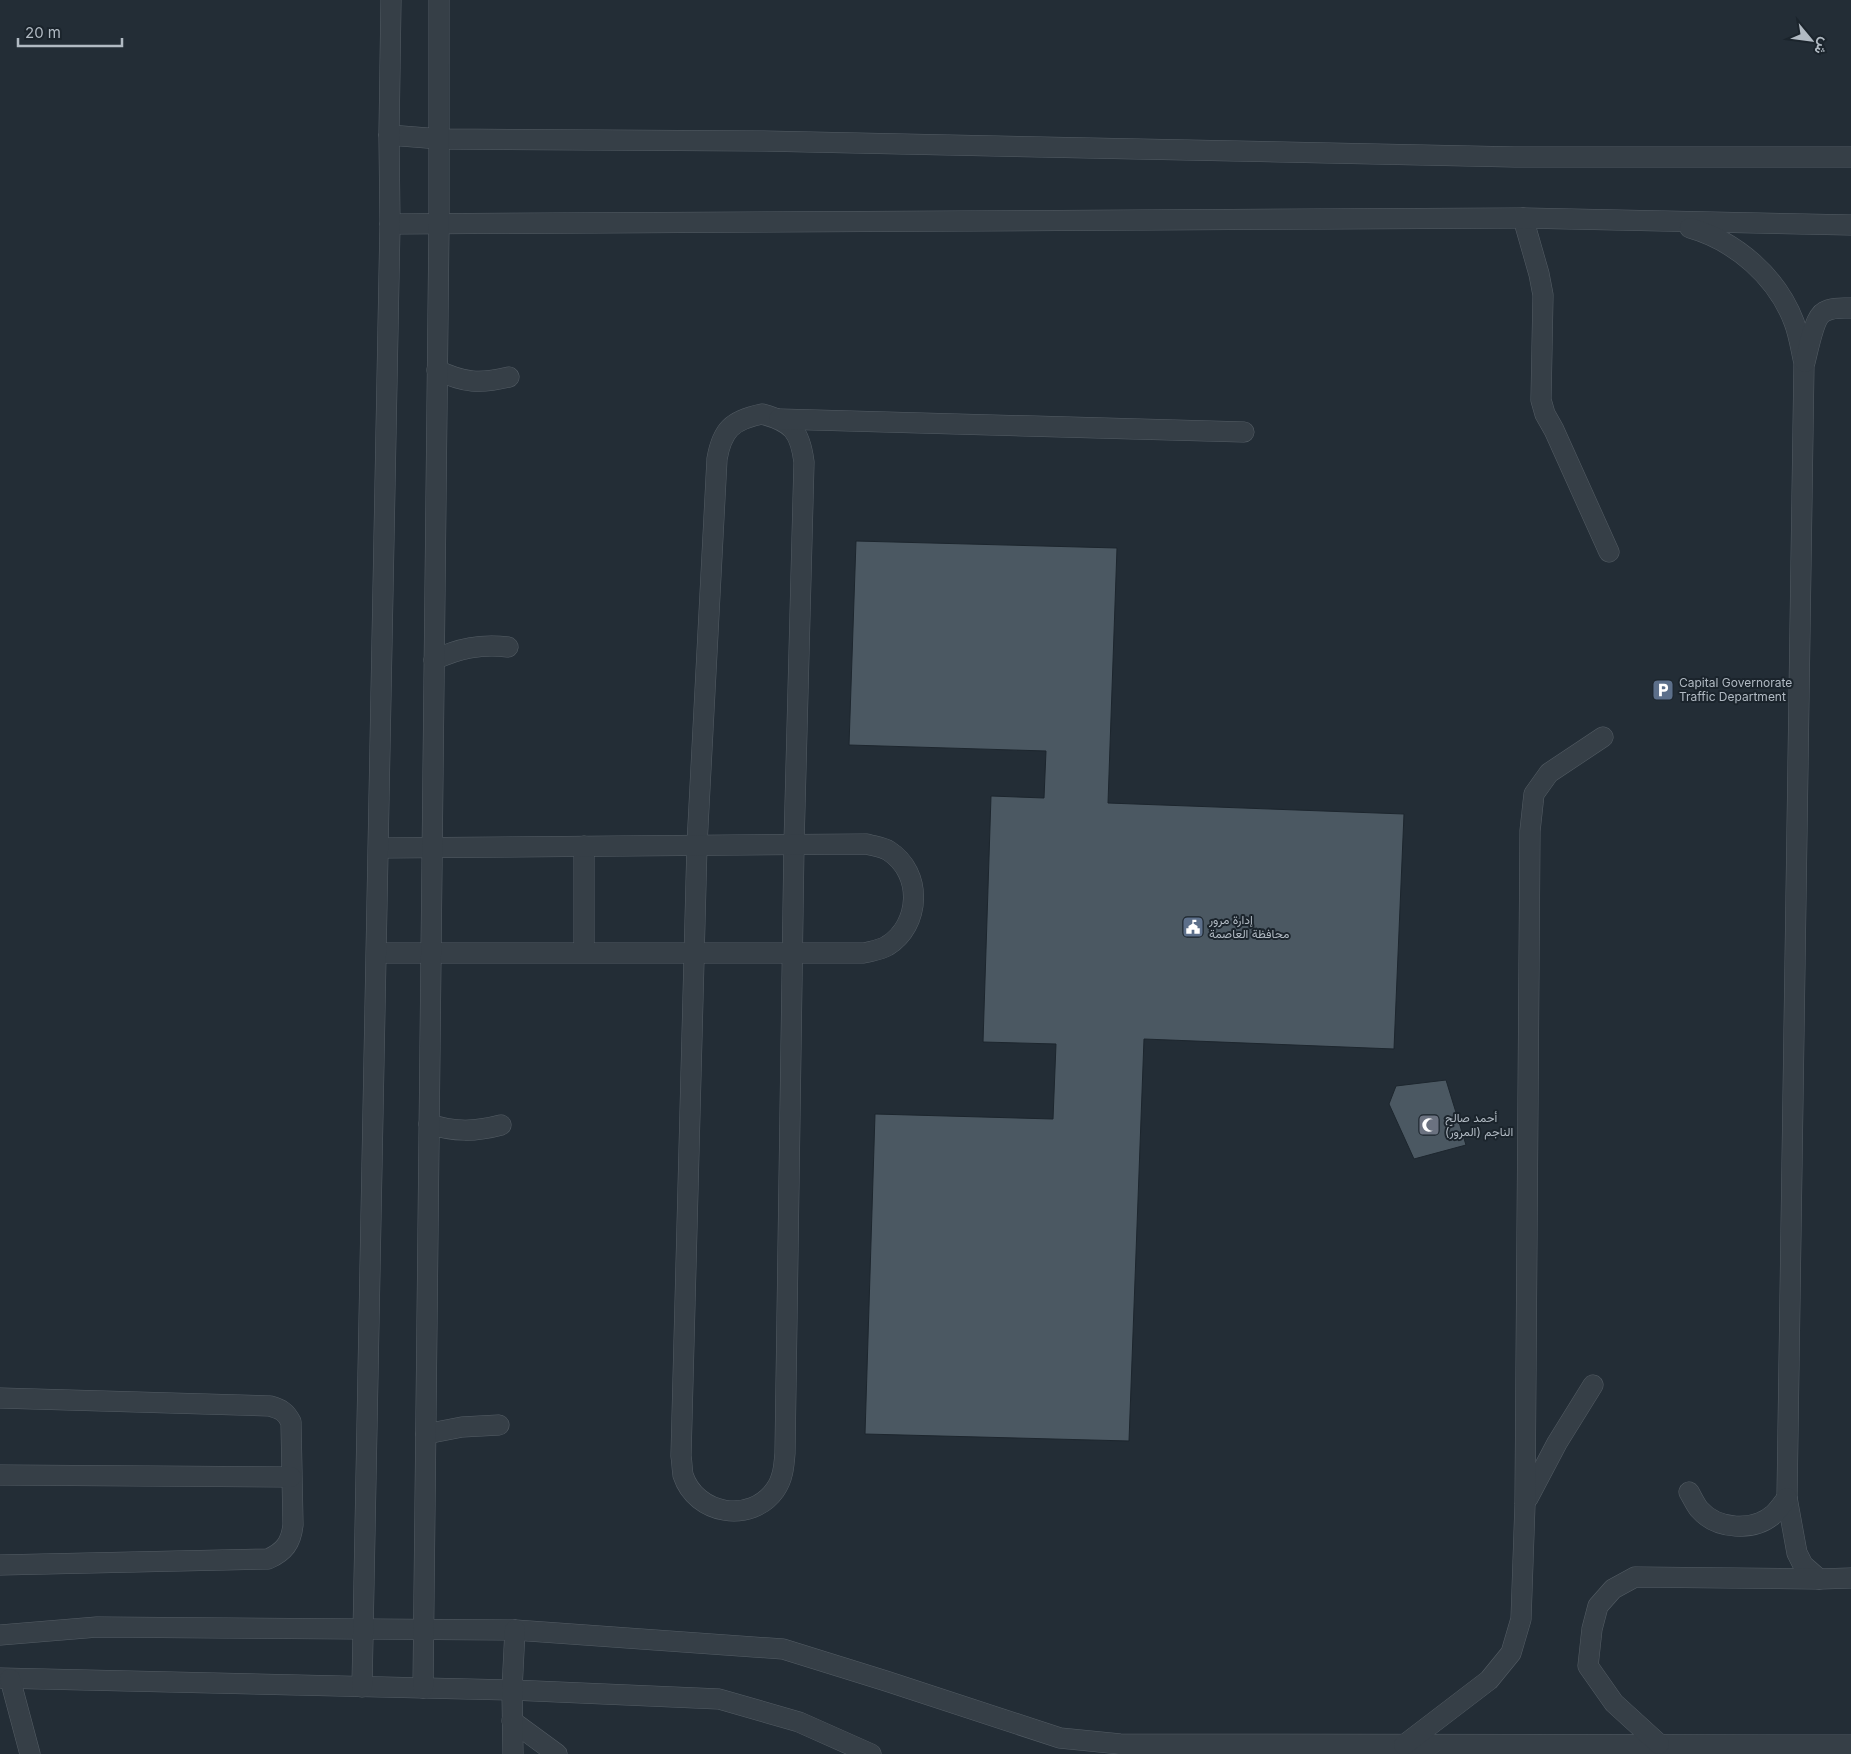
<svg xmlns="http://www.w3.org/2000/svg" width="1851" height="1754" font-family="Inter,Vazirmatn,sans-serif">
<rect width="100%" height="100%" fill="#232d36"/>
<g fill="#4b5862" stroke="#1d262e">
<path d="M856,541L1117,548L1108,803L1404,814L1394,1049L1144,1039L1129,1441L865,1434L875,1114L1053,1119L1056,1044L983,1042L991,796L1044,798L1046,751L849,745Z"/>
<path d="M1446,1080L1466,1145L1414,1159L1389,1104L1396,1086Z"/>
</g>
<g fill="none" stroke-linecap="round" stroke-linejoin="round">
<g stroke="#545d65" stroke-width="21">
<g id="service">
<path d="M389,135L440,139L763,141L1515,157H1851"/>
<path d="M1523,218L1539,274L1543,295L1541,400L1545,414L1554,430L1609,552"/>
<path d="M390,224L1523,218L1851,225"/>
<path d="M1690,228C1736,241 1777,277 1794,322C1799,335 1801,350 1804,363L1787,1498L1797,1553L1803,1565L1819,1579"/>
<path d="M1805,362C1808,351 1814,317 1824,312C1832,307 1842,308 1851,308"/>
<path d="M437,370C464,383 480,384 509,377"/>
<path d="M762,414C792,422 800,431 804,462L794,844L785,1453C784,1466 783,1479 775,1490C751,1524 696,1515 683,1475C682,1469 682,1462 681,1456L697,845L717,459C722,430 732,420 762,414Z"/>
<path d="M779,419L1244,432"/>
<path d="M434,660C459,648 481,644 508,647"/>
<path d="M584,952V846"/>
<path d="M377,953H864C871,951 880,950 887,946C921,925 923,873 889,851C883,847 873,846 867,844L379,848"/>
<path d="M429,1124C454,1132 475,1132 501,1125"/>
<path d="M0,1398L270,1406C281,1409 286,1412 291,1422L293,1525C291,1543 284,1552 268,1559L0,1565"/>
<path d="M426,1434L462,1427L499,1425"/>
<path d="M0,1475L291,1477"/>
<path d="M1689,1492C1692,1497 1695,1504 1699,1509C1717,1530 1754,1532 1774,1514C1779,1509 1783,1503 1787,1498"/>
<path d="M1528,1498L1557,1443L1593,1385"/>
<path d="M0,1635L97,1627L515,1630L783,1649L886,1681L1060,1738L1120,1744L1851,1745"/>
<path d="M0,1678L512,1690L719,1699L799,1722L871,1754"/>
<path d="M10,1679L30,1754"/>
<path d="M362,1687L390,224L389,135L391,0"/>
<path d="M423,1688L439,224V0"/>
<path d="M512,1721L557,1754"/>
<path d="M1659,1744L1614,1703L1588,1666L1592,1629L1598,1606L1613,1589L1635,1577L1819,1579L1851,1578"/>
<path d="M1404,1745L1489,1680L1511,1653L1521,1619L1525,1504L1530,831L1534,794L1549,773L1603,737"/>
<path d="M513,1754L512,1690L515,1630"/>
</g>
</g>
<use href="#service" stroke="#363f47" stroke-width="20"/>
</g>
<defs>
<g id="parking-square" transform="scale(1.125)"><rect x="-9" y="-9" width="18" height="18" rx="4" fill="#5c6f8a" stroke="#1b242c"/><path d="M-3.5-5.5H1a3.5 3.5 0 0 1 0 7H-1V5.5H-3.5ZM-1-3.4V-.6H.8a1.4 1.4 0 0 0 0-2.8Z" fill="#fff"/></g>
<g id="civic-square" transform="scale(1.125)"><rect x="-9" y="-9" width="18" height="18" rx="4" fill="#5c6f8a" stroke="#1b242c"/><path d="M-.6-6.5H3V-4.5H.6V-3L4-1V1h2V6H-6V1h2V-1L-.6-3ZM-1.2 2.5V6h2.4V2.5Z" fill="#fff"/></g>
<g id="mosque-square" transform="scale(1.125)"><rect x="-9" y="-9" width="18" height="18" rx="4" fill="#6b7280" stroke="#1b242c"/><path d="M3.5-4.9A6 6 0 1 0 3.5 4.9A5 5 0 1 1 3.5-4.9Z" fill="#fff"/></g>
</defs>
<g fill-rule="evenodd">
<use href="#parking-square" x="1663" y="690"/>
<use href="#civic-square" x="1193" y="927"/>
<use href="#mosque-square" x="1429" y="1125"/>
</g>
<g text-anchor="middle" stroke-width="4" stroke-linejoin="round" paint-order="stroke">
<g font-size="12" fill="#b1bac3" stroke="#1b242c" text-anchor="start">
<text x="1679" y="687">Capital Governorate<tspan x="1679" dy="14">Traffic Department</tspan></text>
<text x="1209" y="924">إدارة مرور<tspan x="1209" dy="14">محافظة العاصمة</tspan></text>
<text x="1445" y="1122">أحمد صالح<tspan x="1445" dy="14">الناجم (المرور)</tspan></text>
</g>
</g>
<g transform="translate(1811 40) rotate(119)" stroke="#1b242c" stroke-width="4" paint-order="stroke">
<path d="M0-4L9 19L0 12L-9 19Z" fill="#b1bac3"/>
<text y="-8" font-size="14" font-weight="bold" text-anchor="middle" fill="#b1bac3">ش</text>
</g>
<path d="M18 38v8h104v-8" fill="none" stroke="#b1bac3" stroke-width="2.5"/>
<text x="25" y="38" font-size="15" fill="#b1bac3" stroke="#1b242c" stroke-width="4" paint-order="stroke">20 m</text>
</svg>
